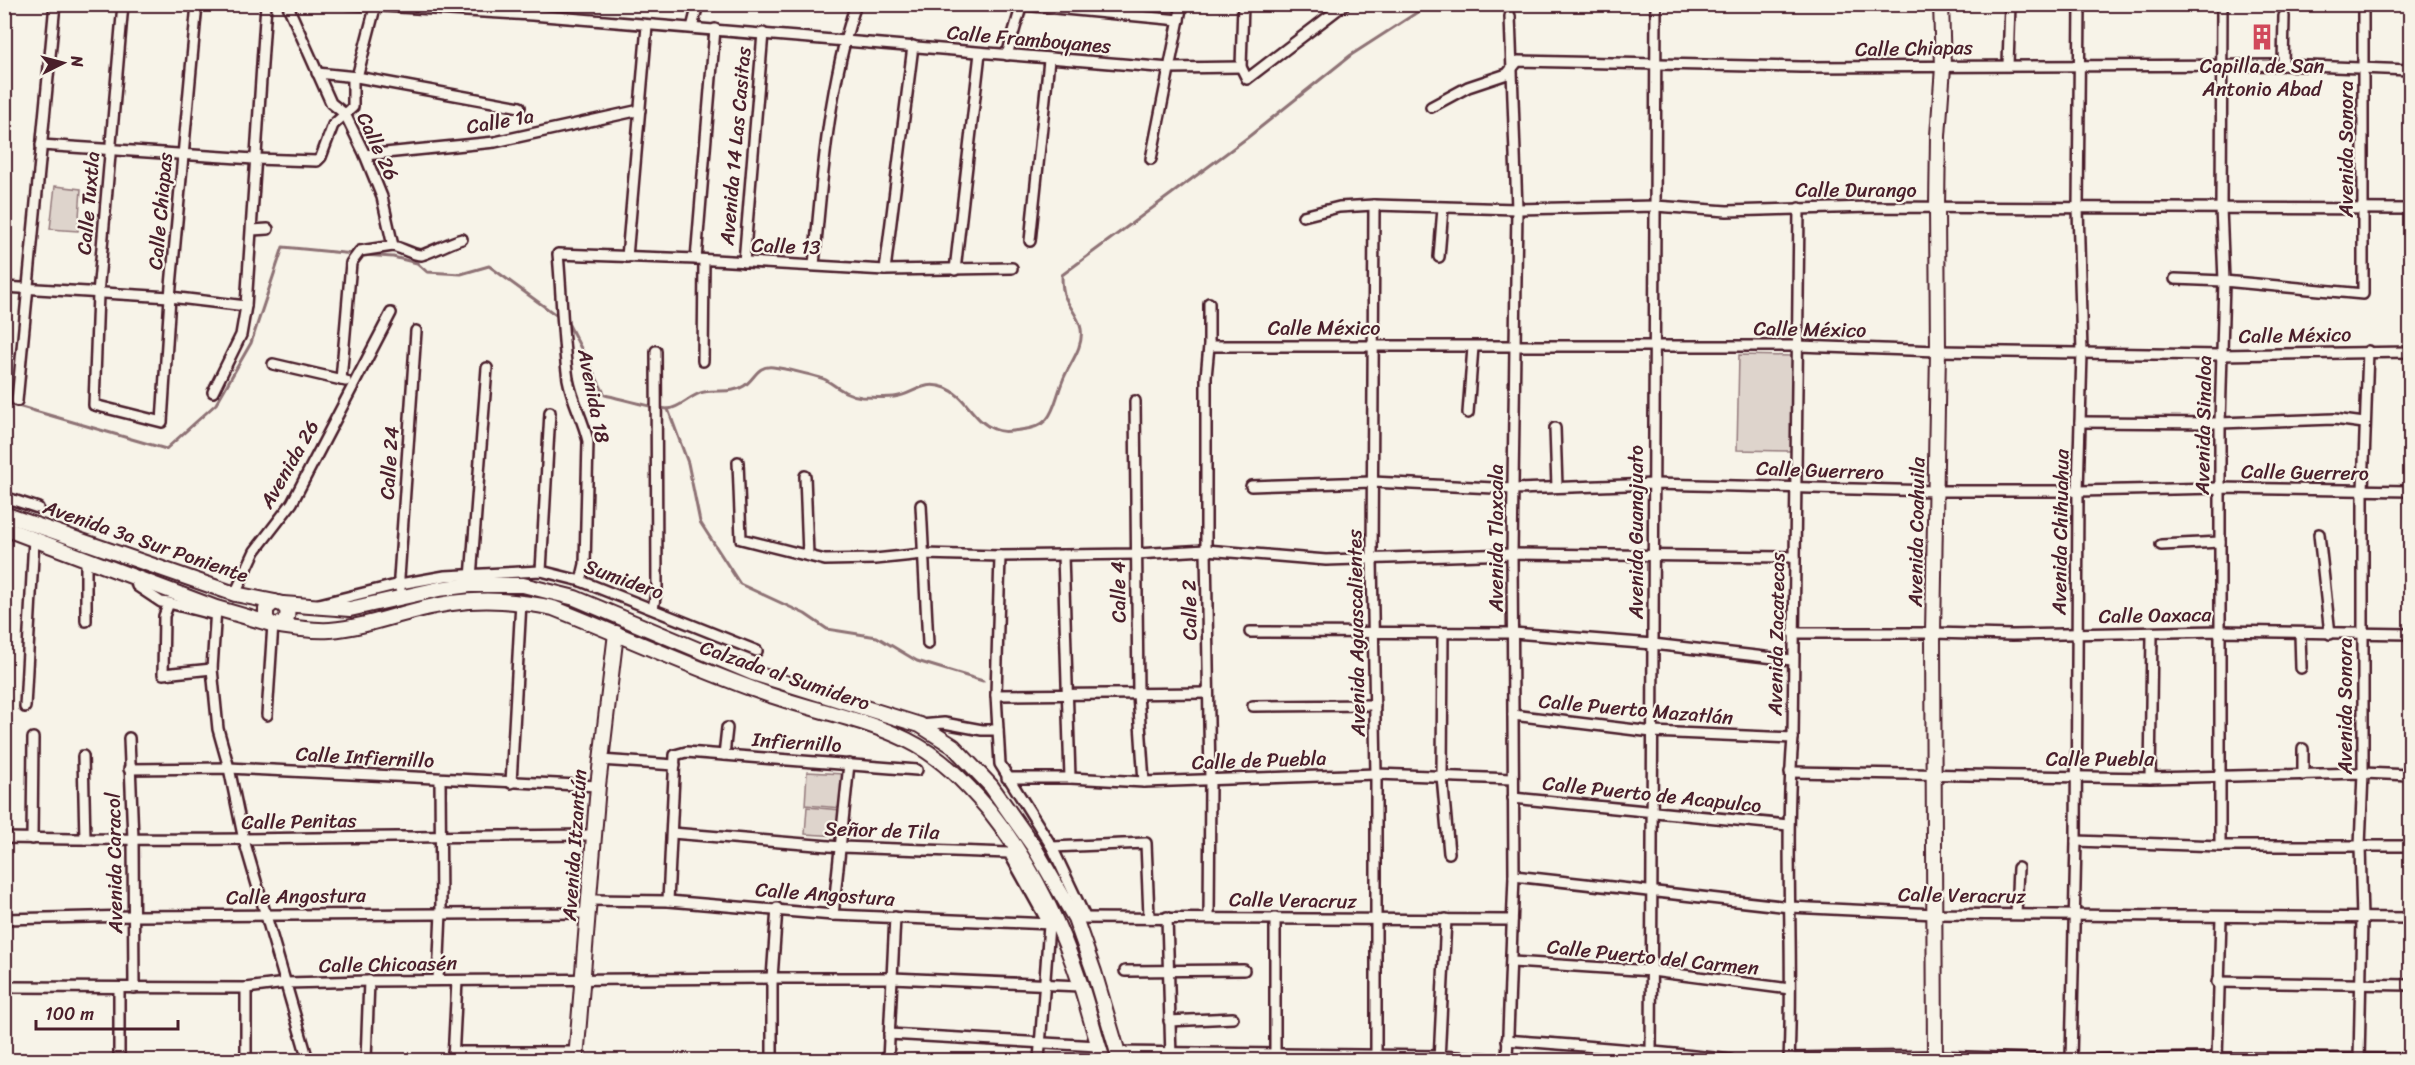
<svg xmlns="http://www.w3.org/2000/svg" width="2415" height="1065" font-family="Sriracha,sans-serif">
<rect width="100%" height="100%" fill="#f7f3e8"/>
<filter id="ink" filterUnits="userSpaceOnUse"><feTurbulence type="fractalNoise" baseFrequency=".0167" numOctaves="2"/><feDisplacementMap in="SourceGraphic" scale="12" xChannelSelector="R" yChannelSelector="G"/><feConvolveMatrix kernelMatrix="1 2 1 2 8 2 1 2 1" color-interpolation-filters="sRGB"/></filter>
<g filter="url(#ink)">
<g fill="#ded4cc" stroke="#947a7c" stroke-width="1.5">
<path d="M55,186L81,189L78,231L50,229Z"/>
<path d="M1739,355L1792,356L1791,451L1737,450Z"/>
<path d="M807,772L844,774L842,808L805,805Z"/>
<path d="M807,807L841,810L839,836L805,834Z"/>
</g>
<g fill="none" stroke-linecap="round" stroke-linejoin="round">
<g stroke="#8e7275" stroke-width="3">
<path d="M363,255L393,257L417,263L427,272L461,274L489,266L556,315"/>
<path d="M569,325L605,395C619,398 656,409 668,409C681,408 691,394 704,392C718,389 732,394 744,386C755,379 757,365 773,367C782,368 818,376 826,380C838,388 846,395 862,397C872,397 884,398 894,397C914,395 922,379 946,388C966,396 973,421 994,429C1002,433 1011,431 1020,430C1055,427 1052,407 1063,380C1069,364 1084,348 1081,329C1079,317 1070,308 1065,297C1062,291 1062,282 1062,275L1247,138L1351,55L1430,4"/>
<path d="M4,402L166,449L216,404L251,343L283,247L354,254"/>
<path d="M668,409L688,463L700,522L740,584L805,614L827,629L877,637L917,661L983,681"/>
</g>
<g stroke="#4a1f2b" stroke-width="14">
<g id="street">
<path d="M123,4L98,294L94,405L162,422L170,297L197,4"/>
<path d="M287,4L331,103L345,114L365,155L382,197L393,246L360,251L351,263L341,380"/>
<path d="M348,4L532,15L1170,68L1241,67"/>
<path d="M1013,4L1179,20"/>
<path d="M1243,4L1241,67L1247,79L1345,4"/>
<path d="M692,28L698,4"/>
<path d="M1007,55L1022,4"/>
<path d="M2008,65L2010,4"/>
<path d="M2283,65L2284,16"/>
<path d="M317,73L357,77L520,107"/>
<path d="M1431,107L1468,87L1507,74L1518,61L1801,67L2283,65L2410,70"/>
<path d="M41,145L254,159L317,161L321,157L333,125L353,107V80L357,77L376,4"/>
<path d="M365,155L495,142L640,110"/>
<path d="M1151,159L1182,4"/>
<path d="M1374,205L1372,560L1376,774V1060"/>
<path d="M1303,216L1339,207L1374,205L1517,209L1655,206L1727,211L1869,207L2410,209"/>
<path d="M252,230L268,229"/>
<path d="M1030,241L1049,60"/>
<path d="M393,246C402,248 413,255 421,255C425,255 453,241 462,239"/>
<path d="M627,257L647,26"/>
<path d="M1439,257L1443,208"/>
<path d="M696,259L715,29"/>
<path d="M744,262L763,33"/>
<path d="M814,265C822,178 828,88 856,4"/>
<path d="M885,270L913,46"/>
<path d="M955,270L980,53"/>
<path d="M2175,279L2224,281L2363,294V4"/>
<path d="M4,287L170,297L246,306"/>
<path d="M1209,346H1798L1938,351L2221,355L2410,352"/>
<path d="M703,361L704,260"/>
<path d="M273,364L346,381"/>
<path d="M213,392L241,335L246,306L266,4"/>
<path d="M17,401L55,4"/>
<path d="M1135,401L1138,694L1144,782"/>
<path d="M1468,413L1473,347"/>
<path d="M2080,422L2220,423L2334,419L2364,423"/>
<path d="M1555,428L1557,487"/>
<path d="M738,462L741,539L825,560L875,559L923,554L1000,556L1136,554L1206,550L1326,560L1512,554L1795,557"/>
<path d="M805,476L808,555"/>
<path d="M1251,486L1372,482L1514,489L1654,484L1937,491H2078L2220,488L2410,491"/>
<path d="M4,497L38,508"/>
<path d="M921,505L928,644"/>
<path d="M2319,534L2330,634"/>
<path d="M2161,545L2220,542"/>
<path d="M1063,555L1070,778"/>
<path d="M1000,556L996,695L1000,764L1052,847L1085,917"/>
<path d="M541,571L550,412"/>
<path d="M135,577L137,586L161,602L169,603L164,616L163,674L212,669"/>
<path d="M471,578L487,368"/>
<path d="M581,581L585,564L588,441C583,419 572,401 568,379C562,338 562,296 558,254L696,259L885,270L1012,268"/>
<path d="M400,589L399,578L416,331"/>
<path d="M235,594L255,551L292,503L391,313"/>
<path d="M169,603L216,615"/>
<path d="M319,604L400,584L445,576L541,571L581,581L757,651"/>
<path d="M216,608L212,669L218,729L229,768L244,840L308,1060"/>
<path d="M653,608L657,588L656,351"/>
<path d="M86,621V558"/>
<path d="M1250,632L1513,633L1653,644L1792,660"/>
<path d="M1443,633L1442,776L1449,853"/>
<path d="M1793,633H1933L2012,635L2220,631L2410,634"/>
<path d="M2300,633L2301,668"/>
<path d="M996,695L1208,693"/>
<path d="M1253,706L1375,705"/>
<path d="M25,707L34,538"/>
<path d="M267,715L273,624"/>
<path d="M1513,715L1652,732L1793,738"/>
<path d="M920,725L944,723L982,730H998"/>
<path d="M129,738L133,839L134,988"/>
<path d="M2303,749V775"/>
<path d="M724,755L727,728"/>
<path d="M83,756L85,839"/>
<path d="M600,760L675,765"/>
<path d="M129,769L229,768L598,786"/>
<path d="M1790,772L2150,778L2363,773L2410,775"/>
<path d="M1007,778H1070L1144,782L1376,774L1513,779"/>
<path d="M2150,778L2152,634"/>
<path d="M511,783L521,602"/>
<path d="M1513,798L1788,825"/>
<path d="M672,833L841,847L1009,853L1049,925L1039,1060"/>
<path d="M4,838C201,842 397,836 593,835"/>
<path d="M32,839L33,738"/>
<path d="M2076,841L2220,846H2410"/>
<path d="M2220,846V423L2224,281L2221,208L2222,4"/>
<path d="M1052,847L1146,843L1149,916"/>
<path d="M1514,876L1790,907L1935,914L2410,918"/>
<path d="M589,900L668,901L833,915L1052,924"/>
<path d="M668,901L675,755L686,752L917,770"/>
<path d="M2016,914L2018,868"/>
<path d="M833,915L849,764"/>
<path d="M1167,917L1171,1058"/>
<path d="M1209,917L1210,779L1206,550V377L1209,346V303"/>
<path d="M1075,918L1512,920"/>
<path d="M4,919L133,916L588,913"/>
<path d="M1512,962L1652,971L1790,989"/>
<path d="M1125,971L1244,970"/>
<path d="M438,980L441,912L440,780"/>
<path d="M2217,982L2410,985"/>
<path d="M4,987L246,988L286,983L369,981L772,978H892L1081,986"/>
<path d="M119,989V1060"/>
<path d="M1169,1021L1233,1018"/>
<path d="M889,1034L1098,1046"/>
<path d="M1507,1040C1582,1046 1656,1051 1730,1060"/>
<path d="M453,1052H577"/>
<path d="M1118,1052L1439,1056L1507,1060"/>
<path d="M1275,1055V918"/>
<path d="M1789,1058L1935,1056L2068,1060"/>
<path d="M246,1060V988"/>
<path d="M366,1060L369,981"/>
<path d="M453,1060L457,981"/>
<path d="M772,1060V978L777,908"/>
<path d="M888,1060L895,917"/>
<path d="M1439,1060L1446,919"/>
<path d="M1507,1060L1514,876L1512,554L1517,209L1510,16"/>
<path d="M1651,1060L1656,4"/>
<path d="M1789,1060C1794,953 1784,846 1793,738L1799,208"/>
<path d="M2071,1060L2076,841L2078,491L2082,353L2078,207L2080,4"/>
<path d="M2076,1060L2217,1058L2410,1059"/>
<path d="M2217,1060L2221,917"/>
<path d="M2359,1060L2362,919L2360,846L2363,773V490L2368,351"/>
</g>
</g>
<g stroke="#4a1f2b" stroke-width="18">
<g id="secondary">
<path d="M4,514L235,594L275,602"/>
<path d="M4,528L216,608L275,625C284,624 289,619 287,609L282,604L274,602L266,609V619L271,624"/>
<path d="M283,604L350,609L439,589L470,585H523L575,598L753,673L920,725L953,746L991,786L1034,847L1075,918L1094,972L1120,1060"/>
<path d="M275,625C293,628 311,631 330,630C371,627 411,608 452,603C486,598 520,601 553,608C624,636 693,668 764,693C811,710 862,718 907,740C940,756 965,782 989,810C1031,863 1060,922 1081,986C1089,1011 1095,1036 1103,1060"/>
<path d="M576,1060L598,786L616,633"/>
<path d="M1935,1060L1933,633L1938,351L1937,207L1938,136L1943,67L1941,4"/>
</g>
</g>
<use href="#street" stroke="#f7f3e8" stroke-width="9"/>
<use href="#secondary" stroke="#f7f3e8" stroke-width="14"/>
</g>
</g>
<defs>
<g id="building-bare" transform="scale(2.07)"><path d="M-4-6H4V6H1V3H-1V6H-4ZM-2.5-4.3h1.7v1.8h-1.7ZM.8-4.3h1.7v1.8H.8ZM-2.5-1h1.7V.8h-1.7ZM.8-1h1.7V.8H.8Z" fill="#d1495b" stroke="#f7f3e8" stroke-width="2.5" paint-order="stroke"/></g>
</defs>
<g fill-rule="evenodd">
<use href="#building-bare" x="2262" y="37"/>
</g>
<g text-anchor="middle" stroke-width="4.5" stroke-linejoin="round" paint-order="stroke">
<g font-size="20" fill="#4a1f2b" stroke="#f7f3e8">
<text transform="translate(1029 39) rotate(5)" y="7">Calle Framboyanes</text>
<text transform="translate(1914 48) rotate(-1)" y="7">Calle Chiapas</text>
<text transform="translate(500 121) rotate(-10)" y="7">Calle 1a</text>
<text transform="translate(378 146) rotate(65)" y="7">Calle 26</text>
<text transform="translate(735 146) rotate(-85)" y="7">Avenida 14 Las Casitas</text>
<text transform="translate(2346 149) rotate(-90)" y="7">Avenida Sonora</text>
<text x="1856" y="197">Calle Durango</text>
<text transform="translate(88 203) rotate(-85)" y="7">Calle Tuxtla</text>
<text transform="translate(160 211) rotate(-85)" y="7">Calle Chiapas</text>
<text transform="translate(786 246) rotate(2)" y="7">Calle 13</text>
<text x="1324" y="335">Calle México</text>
<text transform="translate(1810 329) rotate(1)" y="7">Calle México</text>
<text transform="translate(2295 335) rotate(-1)" y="7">Calle México</text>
<text transform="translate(594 396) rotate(79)" y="7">Avenida 18</text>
<text transform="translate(2203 425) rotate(-89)" y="7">Avenida Sinaloa</text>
<text transform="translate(389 463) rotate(-86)" y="7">Calle 24</text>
<text transform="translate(289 464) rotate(-60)" y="7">Avenida 26</text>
<text transform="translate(1820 470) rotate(2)" y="7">Calle Guerrero</text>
<text transform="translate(2305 472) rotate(1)" y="7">Calle Guerrero</text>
<text transform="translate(1636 532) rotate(-90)" y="7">Avenida Guanajuato</text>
<text transform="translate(1916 532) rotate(-89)" y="7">Avenida Coahuila</text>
<text transform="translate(2060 532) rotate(-89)" y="7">Avenida Chihuahua</text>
<text transform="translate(1496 538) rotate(-90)" y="7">Avenida Tlaxcala</text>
<text transform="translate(146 541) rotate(19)" y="7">Avenida 3a Sur Poniente</text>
<text transform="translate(624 579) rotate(20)" y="7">Sumidero</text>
<text transform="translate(1118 592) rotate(-91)" y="7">Calle 4</text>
<text transform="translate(1189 610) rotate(-91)" y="7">Calle 2</text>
<text transform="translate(2155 615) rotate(-1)" y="7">Calle Oaxaca</text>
<text transform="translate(1356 633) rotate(-91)" y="7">Avenida Aguascalientes</text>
<text transform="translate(1776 634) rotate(-89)" y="7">Avenida Zacatecas</text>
<text transform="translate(785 675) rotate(19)" y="7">Calzada al Sumidero</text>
<text transform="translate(2345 706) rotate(-90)" y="7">Avenida Sonora</text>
<text transform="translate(1636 709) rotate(5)" y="7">Calle Puerto Mazatlán</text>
<text transform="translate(797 742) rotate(4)" y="7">Infiernillo</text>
<text transform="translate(365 757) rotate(3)" y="7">Calle Infiernillo</text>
<text x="2100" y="766">Calle Puebla</text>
<text transform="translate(1259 760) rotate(-2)" y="7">Calle de Puebla</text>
<text transform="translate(1652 794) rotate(6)" y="7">Calle Puerto de Acapulco</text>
<text transform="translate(299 821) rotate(-1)" y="7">Calle Penitas</text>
<text transform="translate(882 830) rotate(2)" y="7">Señor de Tila</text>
<text transform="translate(574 845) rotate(-86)" y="7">Avenida Itzantún</text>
<text transform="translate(114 863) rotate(-91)" y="7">Avenida Caracol</text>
<text transform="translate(825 894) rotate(4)" y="7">Calle Angostura</text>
<text transform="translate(1962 895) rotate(1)" y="7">Calle Veracruz</text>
<text transform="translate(296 896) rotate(-1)" y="7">Calle Angostura</text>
<text transform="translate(1293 900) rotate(1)" y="7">Calle Veracruz</text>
<text transform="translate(1653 957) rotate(6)" y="7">Calle Puerto del Carmen</text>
<text transform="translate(388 964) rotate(-1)" y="7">Calle Chicoasén</text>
</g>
<g font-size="20" fill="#4a1f2b" stroke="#f7f3e8">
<text x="2262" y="73">Capilla de San<tspan x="2262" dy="23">Antonio Abad</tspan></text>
</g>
</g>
<rect width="2415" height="1065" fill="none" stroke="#f7f3e8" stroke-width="24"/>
<rect x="12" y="12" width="2391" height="1041" fill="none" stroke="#4a1f2b" stroke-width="2" filter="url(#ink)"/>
<g transform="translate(63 63) rotate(84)" stroke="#f7f3e8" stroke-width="4.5" paint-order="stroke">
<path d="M0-4.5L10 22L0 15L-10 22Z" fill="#4a1f2b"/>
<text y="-9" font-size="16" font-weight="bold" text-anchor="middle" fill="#4a1f2b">N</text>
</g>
<path d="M36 1020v9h142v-9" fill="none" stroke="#4a1f2b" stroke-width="3"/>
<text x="45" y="1020" font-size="18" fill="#4a1f2b" stroke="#f7f3e8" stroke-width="4.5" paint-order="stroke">100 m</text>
</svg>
